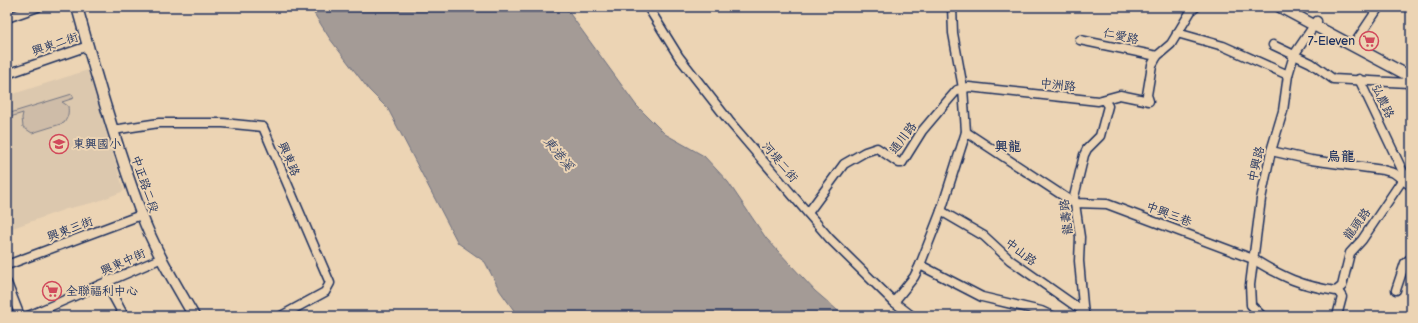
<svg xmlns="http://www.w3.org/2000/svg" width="1418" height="323" font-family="'Balsamiq Sans','LXGW WenKai TC',sans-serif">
<rect width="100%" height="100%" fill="#ecd4b4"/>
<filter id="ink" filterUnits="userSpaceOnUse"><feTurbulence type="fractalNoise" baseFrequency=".025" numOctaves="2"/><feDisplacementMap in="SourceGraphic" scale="8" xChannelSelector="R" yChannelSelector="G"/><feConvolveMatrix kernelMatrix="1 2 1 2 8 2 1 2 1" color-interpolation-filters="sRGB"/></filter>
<g filter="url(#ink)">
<path fill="#dcc8ae" d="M88,70L124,191L96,202L66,209L7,230V96Z"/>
<path fill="#cebca8" stroke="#747683" d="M72,94L74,98L62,102L68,106C69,113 68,117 64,123L32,133L23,127L22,118L23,113L7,118V114Z"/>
<path fill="#a49b96" stroke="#6d7080" d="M310,7H565L636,105L665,134L704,156L728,182L766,238L815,291L844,316H518L500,291L485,262L458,243L388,109L369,90L330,39Z"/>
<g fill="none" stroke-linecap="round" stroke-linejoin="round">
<g stroke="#1b2f5e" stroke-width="11">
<g id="minor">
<path d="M648,7L679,57L729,121L830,239L894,302L912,316"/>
<path d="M7,18L38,7"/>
<path d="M1177,33L1223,46L1288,75"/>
<path d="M1080,40L1157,56"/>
<path d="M1273,45L1311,63L1333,79L1408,83"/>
<path d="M1353,46L1379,7"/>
<path d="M7,74L88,46"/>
<path d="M1359,79L1405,176"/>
<path d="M113,130L159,123H223L263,127L330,283L325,292L281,316"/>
<path d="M966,132L1074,203L1107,204L1253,259C1282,277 1302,286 1336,291L1342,286L1350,253L1362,240L1403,179L1411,173"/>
<path d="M1271,151L1311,160L1383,170L1394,173L1411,186"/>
<path d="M941,211L984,236L1010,260L1084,312"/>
<path d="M808,213L844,164L865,152L877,148L899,163H902L922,131L944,105L957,90L969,87L1098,101L1120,95L1149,101L1147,95L1152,65L1157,56L1171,44L1191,11L1196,7"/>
<path d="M7,265L141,215"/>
<path d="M920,265L941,211L966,132L963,88L953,33L952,7"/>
<path d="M7,283L20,316"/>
<path d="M106,283L124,316"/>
<path d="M1396,290L1405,263L1411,258"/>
<path d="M894,302L914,277L920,265L982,297L1041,311L1052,316"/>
<path d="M28,316L162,258"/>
<path d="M1084,316L1079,261L1080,237L1074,197L1084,155L1087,149L1100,136L1108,106L1104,100"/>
<path d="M1262,316L1251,305L1250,285L1261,199L1271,151L1283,111L1288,75L1294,55L1317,21"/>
<path d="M1337,316L1342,297L1338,291"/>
</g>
</g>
<g stroke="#1b2f5e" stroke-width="13">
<g id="major">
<path d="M77,7C96,76 116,146 141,213C154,249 175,283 194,316"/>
<path d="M1280,7L1411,77"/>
</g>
</g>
<use href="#minor" stroke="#ecd4b4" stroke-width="8"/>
<use href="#major" stroke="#ecd4b4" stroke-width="10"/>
</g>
</g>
<defs>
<g id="supermarket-ring" transform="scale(1)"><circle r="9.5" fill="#ecd4b4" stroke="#d1495b" stroke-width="1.5"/><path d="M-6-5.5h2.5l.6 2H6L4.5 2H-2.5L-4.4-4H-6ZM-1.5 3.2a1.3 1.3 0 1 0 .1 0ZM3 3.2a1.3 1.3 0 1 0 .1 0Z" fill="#d1495b"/></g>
<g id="school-ring" transform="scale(1)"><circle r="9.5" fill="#ecd4b4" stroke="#d1495b" stroke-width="1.5"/><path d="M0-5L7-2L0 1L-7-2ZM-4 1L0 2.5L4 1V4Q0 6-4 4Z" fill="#d1495b"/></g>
</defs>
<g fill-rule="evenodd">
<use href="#supermarket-ring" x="1369" y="41"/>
<use href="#school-ring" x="59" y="144"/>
<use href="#supermarket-ring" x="52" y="291"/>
</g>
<g text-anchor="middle" stroke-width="4" stroke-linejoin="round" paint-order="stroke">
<g font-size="12" fill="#1b2f5e" stroke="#ecd4b4">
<text transform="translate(1121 36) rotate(12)" y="4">仁愛路</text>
<text transform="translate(55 44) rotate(-19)" y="4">興東二街</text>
<text transform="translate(1058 85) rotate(6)" y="4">中洲路</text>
<text transform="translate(1383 101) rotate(65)" y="4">弘農路</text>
<text transform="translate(903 138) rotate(-53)" y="4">通川路</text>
<text transform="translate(289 159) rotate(67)" y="4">興東路</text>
<text transform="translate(780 162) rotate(50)" y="4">河堤二街</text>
<text transform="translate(1256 164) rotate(-77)" y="4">中興路</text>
<text transform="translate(145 184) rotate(71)" y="4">中正路二段</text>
<text transform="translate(1169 214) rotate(21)" y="4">中興三巷</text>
<text transform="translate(1066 217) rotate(-97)" y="4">龍壽路</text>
<text transform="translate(1357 224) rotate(-53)" y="4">龍頭路</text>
<text transform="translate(70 229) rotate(-21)" y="4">興東三街</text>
<text transform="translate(1021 252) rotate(38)" y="4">中山路</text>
<text transform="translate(123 262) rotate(-24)" y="4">興東中街</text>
</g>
<g font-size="12" fill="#1b2f5e" stroke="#ecd4b4" text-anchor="start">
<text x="1355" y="45" text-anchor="end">7-Eleven</text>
<text x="73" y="148">東興國小</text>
<text x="66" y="295">全聯福利中心</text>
</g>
<g font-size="13" font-weight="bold" fill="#1b2f5e" stroke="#ecd4b4">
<text x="1008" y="151">興龍</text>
</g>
<g font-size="13" font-style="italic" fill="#364569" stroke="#ecd4b4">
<text transform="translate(559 153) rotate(51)" y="5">東港溪</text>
</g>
<g font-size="14" font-weight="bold" fill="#1b2f5e" stroke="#ecd4b4">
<text x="1341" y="161">烏龍</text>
</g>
</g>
<rect width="1418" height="323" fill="none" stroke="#ecd4b4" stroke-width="24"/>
<rect x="12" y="12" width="1394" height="299" fill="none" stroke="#1b2f5e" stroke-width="1.5" filter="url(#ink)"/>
</svg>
